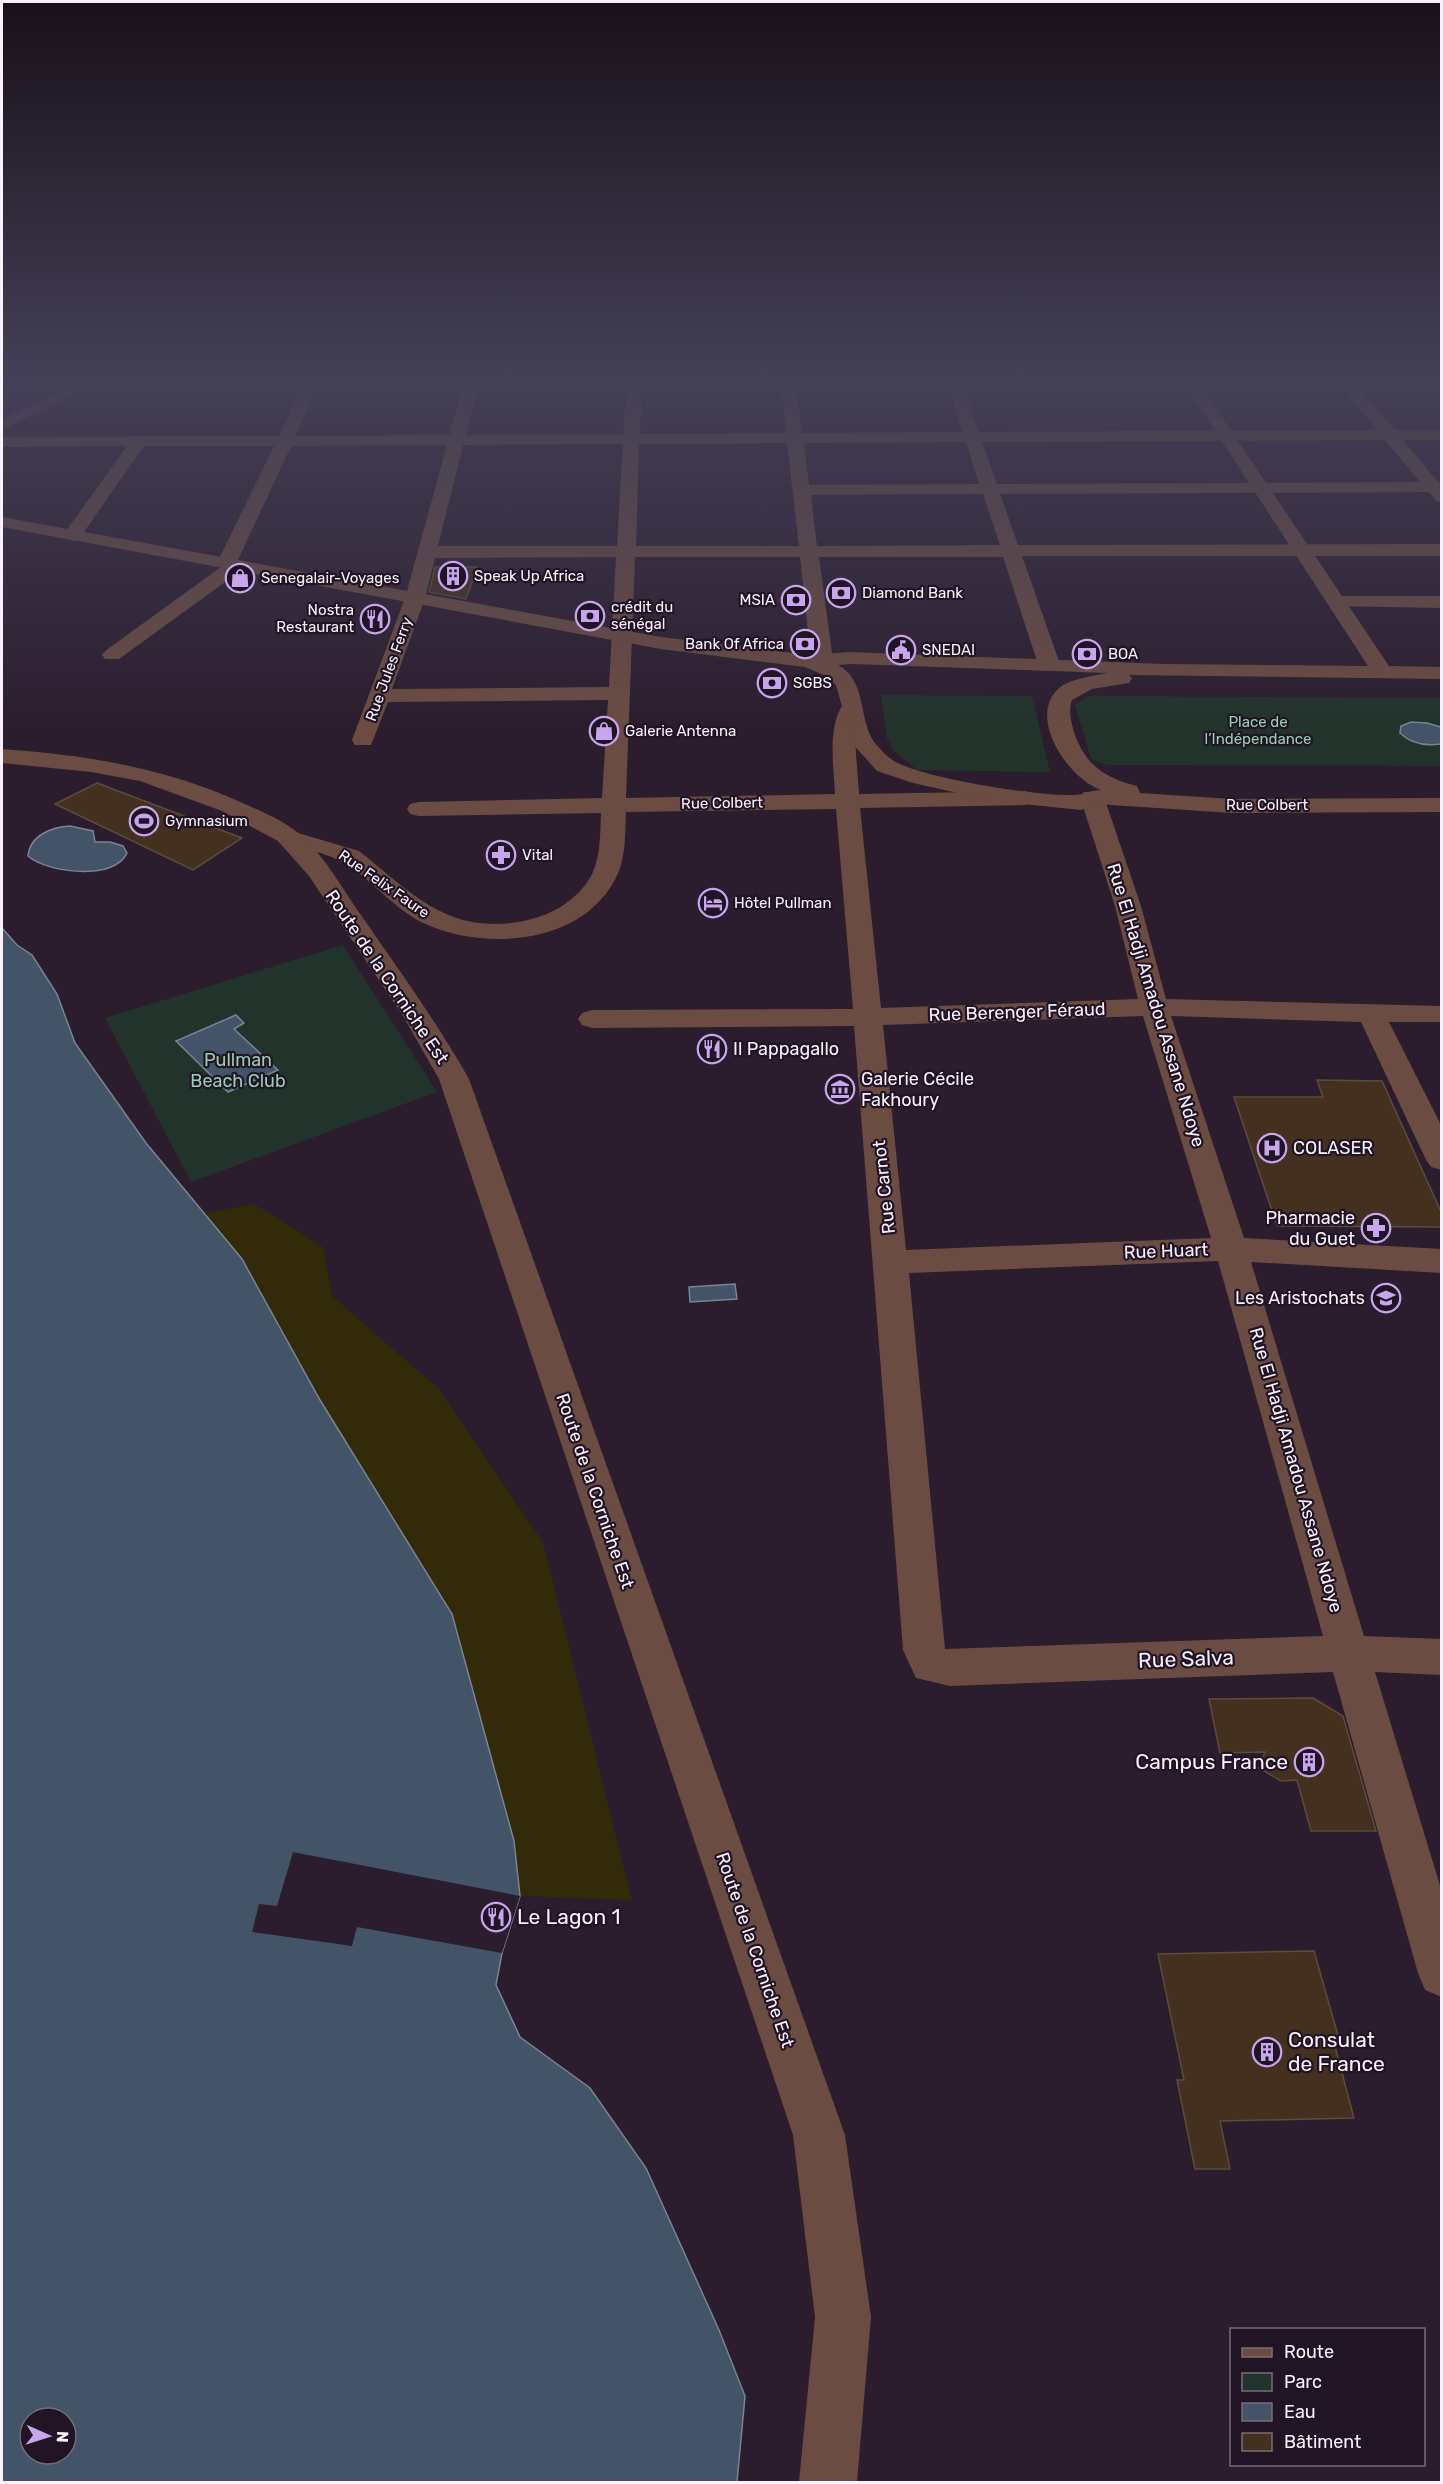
<svg xmlns="http://www.w3.org/2000/svg" width="1443" height="2484" font-family="Rubik,sans-serif">
<rect width="100%" height="100%" fill="#2b1d2e"/>
<g fill="#22332b">
<path d="M881,695L1032,696L1050,772L917,770L895,752L887,739Z"/>
<path d="M1088,696L1441,698V766L1107,765L1091,759L1075,705Z"/>
<path d="M343,945L437,1092L191,1182L105,1018Z"/>
</g>
<path fill="#322a08" d="M254,1204L323,1247L332,1296L439,1389L543,1542L632,1900L520,1896L514,1841L452,1614L320,1400L242,1259L204,1213Z"/>
<g fill="#435468" stroke="#7a8395" stroke-width="1.5" fill-rule="evenodd">
<path d="M1411,722L1427,723L1441,727V744C1427,746 1411,744 1400,733L1401,726Z"/>
<path d="M70,826L93,831L95,842H110L123,846L127,853C115,881 47,873 28,856C30,835 52,827 70,826Z"/>
<path d="M2,928L17,945L32,955L57,994L75,1043L146,1143L242,1259L320,1400L452,1614L514,1841L520,1896L502,1953L496,1985L520,2037L590,2088L646,2168L719,2330L745,2396L737,2482H2ZM30,2418H66V2454H30Z"/>
<path d="M236,1015L244,1023L234,1029L278,1070L228,1092L176,1041Z"/>
<path d="M735,1284L737,1299L690,1302L689,1287Z"/>
</g>
<path fill="#2b1d2e" d="M293,1852L520,1896L502,1953L357,1927L352,1946L252,1932L259,1904L277,1906Z"/>
<g fill="#43301e" stroke="#5e4b3b" stroke-width="1.5">
<path d="M435,567H477L466,599L429,592Z"/>
<path d="M97,783L242,838L193,870L55,804Z"/>
<path d="M1317,1080L1382,1081L1442,1214V1227L1277,1226L1234,1097H1323Z"/>
<path d="M1313,1698L1343,1716L1376,1831H1311L1297,1780L1281,1781L1259,1768L1265,1752L1220,1753L1209,1699Z"/>
<path d="M1314,1951L1339,2039H1333L1354,2118L1220,2121L1230,2169H1195L1177,2080H1184L1158,1954Z"/>
</g>
<g fill="none" stroke-linecap="round" stroke-linejoin="round">
<g fill="#6b4c42" fill-rule="evenodd">
<path d="M304,383H320L295,436L449,435L464,383H479L466,435L623,434L627,383H642L640,434L786,433L781,383H796L802,433L963,432L947,383H962L979,432L1377,430L1339,383H1354L1395,430H1442V440H1403L1438,482H1442V502L1436,501L1429,492L1000,494L1018,545L1442,544V556H1022L1060,664L1056,668H1042L1038,664L1003,557H819L833,660L829,664H815L811,660L800,557H635L626,798L835,794C834,767 827,729 843,704H859L862,709L855,739L859,794L1025,791L1033,793L1037,798L1033,803L1025,805L860,808L881,1008L1138,999L1115,906L1080,797L1084,792H1100L1104,797L1141,906L1166,999L1442,1006V1022H1389L1442,1127V1170L1431,1167L1426,1160L1361,1022L1171,1016L1244,1238L1442,1249V1273L1251,1262L1364,1636L1442,1639V1675L1375,1672L1442,1892V1997L1425,1990L1418,1973L1333,1672L950,1686L916,1678L903,1650L854,1026L592,1028L582,1025L578,1019L582,1013L592,1010L853,1009L836,809L626,812C625,831 626,853 619,871C589,943 491,952 428,925C394,911 372,878 340,861C322,851 299,848 279,842L276,837L279,832L288,830L359,851C386,872 412,898 444,913C491,936 569,923 593,872C601,854 600,832 601,813L419,816L410,814L407,809L410,804L419,802L602,798L608,700L388,702L371,745H355L352,740L405,598L447,445L291,446L238,560L246,565L243,569L119,659H105L102,655L105,651L221,567L217,563L274,446H144L79,539L72,541L63,535L127,446L2,447V437L279,436ZM1385,440L1420,482L997,484L982,442ZM966,442L979,484L809,485L804,443ZM787,443L799,546H636L639,444ZM623,444L617,546H438L463,445ZM983,494L1000,545L817,546L811,495ZM616,557L609,687L392,689L425,598L435,558ZM1143,1016L1211,1238L906,1250L883,1025ZM1218,1261L1323,1636L945,1649L909,1273Z"/>
<path d="M1337,596H1442V608L1330,606L1327,602L1330,598Z"/>
</g>
<g fill="#6b4c42" fill-rule="evenodd">
<path d="M77,383H96L2,430V419Z"/>
<path d="M1184,383H1199L1389,666L1442,667V679L1129,675L1132,678L1129,683L1092,689L1072,700C1068,711 1071,721 1074,732C1085,765 1105,778 1137,786L1140,793L1232,799L1442,798V812L1232,813L1096,804L1081,810L994,801L913,783L877,771L852,743L836,685L826,676L805,667L661,649L2,527V517L661,637L809,655L850,652L1163,664L1368,666ZM850,664L1108,673C1093,676 1072,678 1059,688C1026,718 1069,779 1101,790C1091,790 1083,795 1074,795C1037,796 925,779 894,761C888,758 879,748 874,742C858,718 867,680 838,665Z"/>
<path d="M2,749C87,755 167,768 245,804C263,812 282,820 297,832C324,854 341,887 361,915C398,969 437,1022 469,1079L845,2135L871,2317L857,2482H799L815,2317L793,2135L439,1079L403,1016L309,876L278,841L222,811L140,781L91,772L2,763Z"/>
</g>
</g>
<linearGradient id="sky" x2="0" y2="1"><stop stop-color="#181019"/><stop offset="0.52" stop-color="#444057"/><stop offset="1" stop-color="#444057" stop-opacity="0"/></linearGradient>
<rect width="1443" height="730" fill="url(#sky)"/>
<defs>
<g id="building-ring" transform="scale(1.5)"><circle r="9.5" fill="#211424" stroke="#c9a5ee" stroke-width="1.5"/><path d="M-4-6H4V6H1V3H-1V6H-4ZM-2.5-4.3h1.7v1.8h-1.7ZM.8-4.3h1.7v1.8H.8ZM-2.5-1h1.7V.8h-1.7ZM.8-1h1.7V.8H.8Z" fill="#c9a5ee"/></g>
<g id="shop-ring" transform="scale(1.5)"><circle r="9.5" fill="#211424" stroke="#c9a5ee" stroke-width="1.5"/><path d="M-5-2.5h2.3a2.7 3.5 0 0 1 5.4 0H5L5.5 6h-11ZM-1.5-2.5h3a1.5 2.3 0 0 0-3 0Z" fill="#c9a5ee"/></g>
<g id="bank-ring" transform="scale(1.5)"><circle r="9.5" fill="#211424" stroke="#c9a5ee" stroke-width="1.5"/><path d="M-6-4H6V4H-6ZM0-2.3a2.3 2.3 0 1 0 0 4.6a2.3 2.3 0 1 0 0-4.6Z" fill="#c9a5ee"/></g>
<g id="restaurant-ring" transform="scale(1.5)"><circle r="9.5" fill="#211424" stroke="#c9a5ee" stroke-width="1.5"/><path d="M-5-6h1v4h1v-4h1v4h1v-4h1v5L-1.5 .5V6h-2V.5L-5-1ZM5-6V6H3V1.5H1.5Q1.5-4 5-6Z" fill="#c9a5ee"/></g>
<g id="civic-ring" transform="scale(1.5)"><circle r="9.5" fill="#211424" stroke="#c9a5ee" stroke-width="1.5"/><path d="M-.6-6.5H3V-4.5H.6V-3L4-1V1h2V6H-6V1h2V-1L-.6-3ZM-1.2 2.5V6h2.4V2.5Z" fill="#c9a5ee"/></g>
<g id="stadium-ring" transform="scale(1.5)"><circle r="9.5" fill="#211424" stroke="#c9a5ee" stroke-width="1.5"/><path d="M0-5a6.5 5 0 1 0 0 10a6.5 5 0 1 0 0-10ZM-3.5-1.8h7v3.6h-7Z" fill="#c9a5ee"/></g>
<g id="pharmacy-ring" transform="scale(1.5)"><circle r="9.5" fill="#211424" stroke="#c9a5ee" stroke-width="1.5"/><path d="M-2-6h4v4h4v4h-4v4h-4v-4h-4v-4h4Z" fill="#c9a5ee"/></g>
<g id="hotel-ring" transform="scale(1.5)"><circle r="9.5" fill="#211424" stroke="#c9a5ee" stroke-width="1.5"/><path d="M-6-4.5h1.5V1H6V5H4.5V3h-9V5H-6ZM-4 0a1.8 1.8 0 1 1 3.6 0ZM.5 0V-2.5h3Q6-2.5 6 0Z" fill="#c9a5ee"/></g>
<g id="museum-ring" transform="scale(1.5)"><circle r="9.5" fill="#211424" stroke="#c9a5ee" stroke-width="1.5"/><path d="M0-6L6-3V-2H-6V-3ZM-5-1h2V3h-2ZM-1-1h2V3h-2ZM3-1h2V3H3ZM-6 4H6V6H-6Z" fill="#c9a5ee"/></g>
<g id="hospital-ring" transform="scale(1.5)"><circle r="9.5" fill="#211424" stroke="#c9a5ee" stroke-width="1.5"/><path d="M-5-5h3v3.5h4V-5h3V5h-3V1.5h-4V5h-3Z" fill="#c9a5ee"/></g>
<g id="school-ring" transform="scale(1.5)"><circle r="9.5" fill="#211424" stroke="#c9a5ee" stroke-width="1.5"/><path d="M0-5L7-2L0 1L-7-2ZM-4 1L0 2.5L4 1V4Q0 6-4 4Z" fill="#c9a5ee"/></g>
</defs>
<g fill-rule="evenodd">
<use href="#building-ring" x="453" y="576"/>
<use href="#shop-ring" x="240" y="578"/>
<use href="#bank-ring" x="841" y="593"/>
<use href="#bank-ring" x="796" y="600"/>
<use href="#bank-ring" x="590" y="616"/>
<use href="#restaurant-ring" x="375" y="619"/>
<use href="#bank-ring" x="805" y="644"/>
<use href="#civic-ring" x="901" y="650"/>
<use href="#bank-ring" x="1087" y="654"/>
<use href="#bank-ring" x="772" y="683"/>
<use href="#shop-ring" x="604" y="731"/>
<use href="#stadium-ring" x="144" y="821"/>
<use href="#pharmacy-ring" x="501" y="855"/>
<use href="#hotel-ring" x="713" y="903"/>
<use href="#restaurant-ring" x="712" y="1049"/>
<use href="#museum-ring" x="840" y="1089"/>
<use href="#hospital-ring" x="1272" y="1148"/>
<use href="#pharmacy-ring" x="1376" y="1228"/>
<use href="#school-ring" x="1386" y="1298"/>
<use href="#building-ring" x="1309" y="1762"/>
<use href="#restaurant-ring" x="496" y="1917"/>
<use href="#building-ring" x="1267" y="2052"/>
</g>
<g text-anchor="middle" stroke-width="4.5" stroke-linejoin="round" paint-order="stroke">
<g font-size="15" fill="#faf1fd" stroke="#211424" text-anchor="start">
<text x="474" y="581">Speak Up Africa</text>
<text x="261" y="583">Senegalair-Voyages</text>
<text x="862" y="598">Diamond Bank</text>
<text x="775" y="605" text-anchor="end">MSIA</text>
<text x="611" y="612">crédit du<tspan x="611" dy="17">sénégal</tspan></text>
<text x="354" y="615" text-anchor="end">Nostra<tspan x="354" dy="17">Restaurant</tspan></text>
<text x="784" y="649" text-anchor="end">Bank Of Africa</text>
<text x="922" y="655">SNEDAI</text>
<text x="1108" y="659">BOA</text>
<text x="793" y="688">SGBS</text>
<text x="625" y="736">Galerie Antenna</text>
<text x="165" y="826">Gymnasium</text>
<text x="522" y="860">Vital</text>
<text x="734" y="908">Hôtel Pullman</text>
</g>
<g font-size="15" fill="#faf1fd" stroke="#211424">
<text transform="translate(389 669) rotate(-70)" y="5">Rue Jules Ferry</text>
<text transform="translate(722 803) rotate(-1)" y="5">Rue Colbert</text>
<text x="1267" y="810">Rue Colbert</text>
<text transform="translate(384 884) rotate(35)" y="5">Rue Felix Faure</text>
</g>
<g font-size="15" fill="#97cfb3" stroke="#211424">
<text x="1258" y="727">Place de<tspan x="1258" dy="17">l’Indépendance</tspan></text>
</g>
<g font-size="18" fill="#faf1fd" stroke="#211424">
<text transform="translate(387 977) rotate(56)" y="6">Route de la Corniche Est</text>
<text transform="translate(1156 1005) rotate(73)" y="6">Rue El Hadji Amadou Assane Ndoye</text>
<text transform="translate(1017 1012) rotate(-2)" y="6">Rue Berenger Féraud</text>
<text transform="translate(884 1187) rotate(-96)" y="6">Rue Carnot</text>
<text transform="translate(1166 1251) rotate(-2)" y="6">Rue Huart</text>
<text transform="translate(1296 1470) rotate(74)" y="6">Rue El Hadji Amadou Assane Ndoye</text>
<text transform="translate(595 1491) rotate(71)" y="6">Route de la Corniche Est</text>
<text transform="translate(755 1950) rotate(71)" y="6">Route de la Corniche Est</text>
</g>
<g font-size="18" fill="#faf1fd" stroke="#211424" text-anchor="start">
<text x="733" y="1055">Il Pappagallo</text>
<text x="861" y="1085">Galerie Cécile<tspan x="861" dy="21">Fakhoury</tspan></text>
<text x="1293" y="1154">COLASER</text>
<text x="1355" y="1224" text-anchor="end">Pharmacie<tspan x="1355" dy="21">du Guet</tspan></text>
<text x="1365" y="1304" text-anchor="end">Les Aristochats</text>
</g>
<g font-size="18" fill="#97cfb3" stroke="#211424">
<text x="238" y="1066">Pullman<tspan x="238" dy="21">Beach Club</tspan></text>
</g>
<g font-size="21" fill="#faf1fd" stroke="#211424">
<text transform="translate(1186 1659) rotate(-2)" y="7">Rue Salva</text>
</g>
<g font-size="21" fill="#faf1fd" stroke="#211424" text-anchor="start">
<text x="1288" y="1769" text-anchor="end">Campus France</text>
<text x="517" y="1924">Le Lagon 1</text>
<text x="1288" y="2047">Consulat<tspan x="1288" dy="24">de France</tspan></text>
</g>
</g>
<rect width="1443" height="2484" fill="none" stroke="#faf1fd" stroke-width="6"/>
<rect x="1230" y="2328" width="195" height="138" fill="#211424" stroke="#786c7b" stroke-width="1.5"/>
<rect x="1242" y="2348" width="30" height="9" fill="#6b4c42" stroke="#786c7b" stroke-width="1.5"/>
<text x="1284" y="2358" font-size="18" fill="#faf1fd">Route</text>
<rect x="1242" y="2373" width="30" height="18" fill="#22332b" stroke="#786c7b" stroke-width="1.5"/>
<text x="1284" y="2388" font-size="18" fill="#faf1fd">Parc</text>
<rect x="1242" y="2403" width="30" height="18" fill="#435468" stroke="#786c7b" stroke-width="1.5"/>
<text x="1284" y="2418" font-size="18" fill="#faf1fd">Eau</text>
<rect x="1242" y="2433" width="30" height="18" fill="#43301e" stroke="#786c7b" stroke-width="1.5"/>
<text x="1284" y="2448" font-size="18" fill="#faf1fd">Bâtiment</text>
<g transform="translate(48 2436) rotate(93)"><circle r="28" fill="#211424" stroke="#786c7b" stroke-width="1.5"/>
<path d="M0-4.5L10 22L0 15L-10 22Z" fill="#c9a5ee"/>
<text y="-9" font-size="16" font-weight="bold" text-anchor="middle" fill="#faf1fd">N</text>
</g>
</svg>
